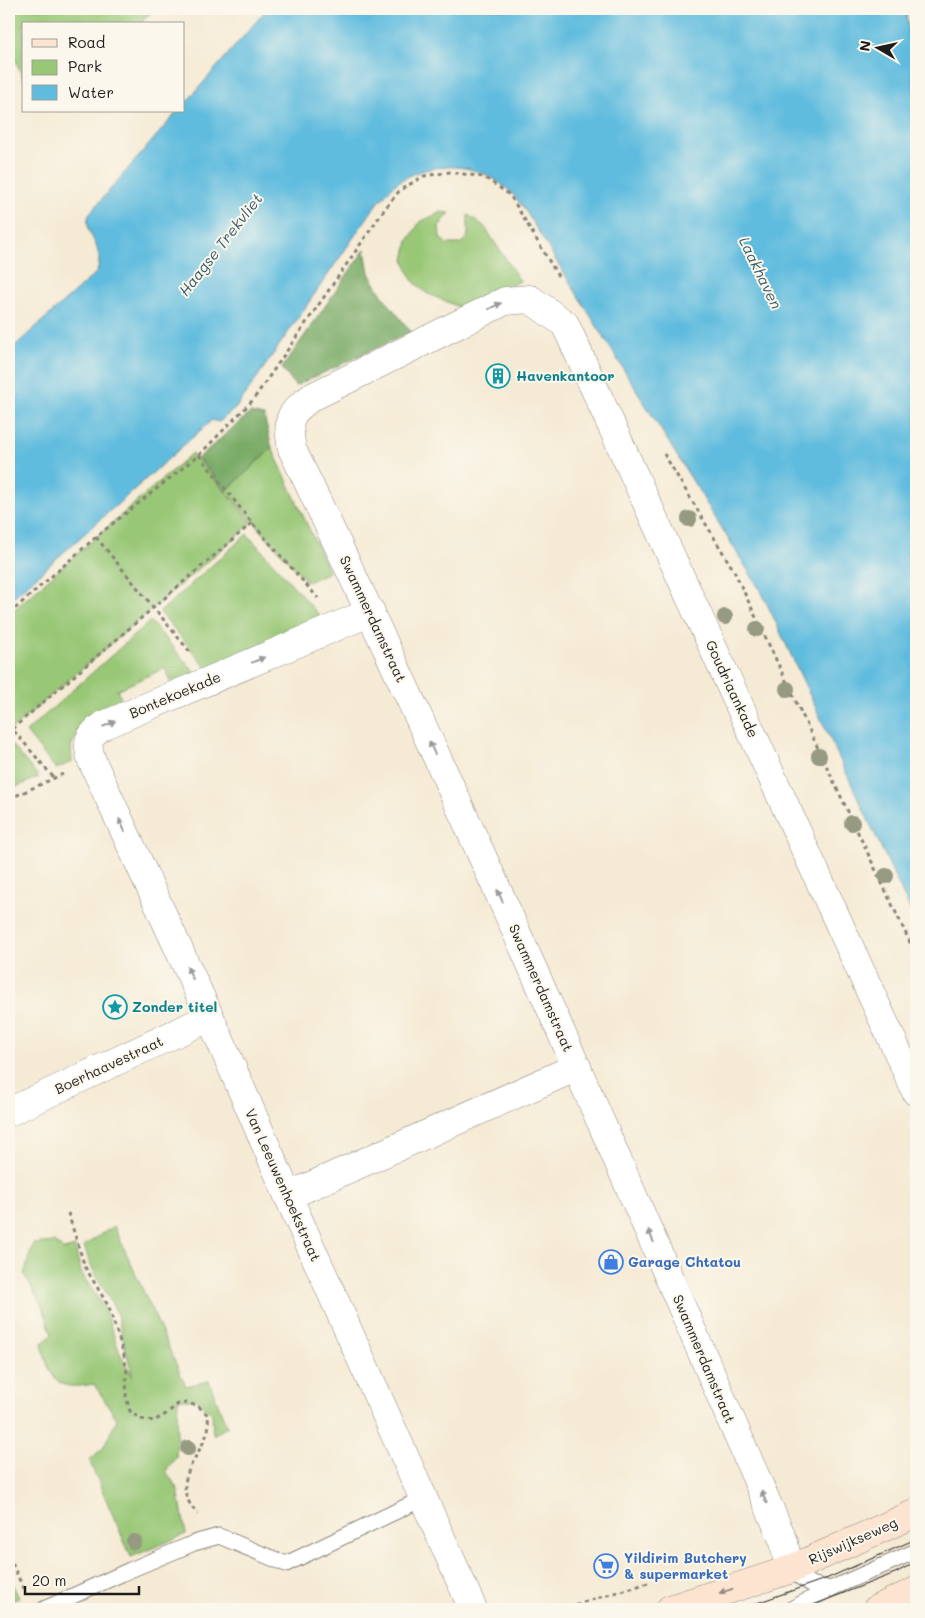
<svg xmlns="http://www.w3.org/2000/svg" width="925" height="1618" font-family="Mali,sans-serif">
<rect width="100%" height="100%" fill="#fbf7ec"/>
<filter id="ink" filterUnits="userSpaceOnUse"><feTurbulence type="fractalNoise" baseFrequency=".02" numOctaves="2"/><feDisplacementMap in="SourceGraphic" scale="10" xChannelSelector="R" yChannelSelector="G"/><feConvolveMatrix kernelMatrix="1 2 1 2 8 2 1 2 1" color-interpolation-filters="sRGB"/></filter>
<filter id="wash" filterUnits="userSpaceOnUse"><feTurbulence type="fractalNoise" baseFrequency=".0096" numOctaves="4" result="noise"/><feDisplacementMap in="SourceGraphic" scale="20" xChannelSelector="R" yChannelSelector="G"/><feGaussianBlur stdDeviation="1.12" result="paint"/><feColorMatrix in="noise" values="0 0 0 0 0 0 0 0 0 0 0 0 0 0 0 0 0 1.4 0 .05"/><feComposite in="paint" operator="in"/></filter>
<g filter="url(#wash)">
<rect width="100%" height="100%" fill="#f5ead4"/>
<g fill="#98c776" stroke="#5a7249">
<path d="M9,9H154L140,24H24V80L9,45Z"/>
<path d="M441,212L450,213L439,226L440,238L447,244H460L468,236V215L484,226L520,281L461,308L426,293L412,280L404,260L408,241L420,222Z"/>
<path d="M272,448L329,572L307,582L226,491Z"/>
<path d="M192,453L252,523L12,729L9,725V614Z"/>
<path d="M247,534L321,617L209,671L160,612Z"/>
<path d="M150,621L197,675L173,686L165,668L117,690L126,708L81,728L71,746L72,762L56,769L26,732Z"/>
<path d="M9,742L39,777L9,790Z"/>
<path d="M114,1226L186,1386L209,1381L227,1427L213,1435L212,1413L196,1400L178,1399L176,1457L166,1471L178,1490L186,1534L131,1557L89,1460L103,1448L117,1419L94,1384C86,1385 77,1387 70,1386C50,1384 45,1359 42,1343L52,1335L44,1310L24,1274L33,1244L54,1242L64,1250L75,1247L81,1273L104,1307L119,1351L133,1378L116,1311L91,1266L84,1246Z"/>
<path d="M9,1577L19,1598L9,1602Z"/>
</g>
<g fill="#7aac67" stroke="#4b6442">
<path d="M365,249L369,273L382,295L411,332L295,386L282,368Z"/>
<path d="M250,413L264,416L272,448L226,491L198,458Z"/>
</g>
<path fill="#60bcde" stroke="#3e6c7d" d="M267,9H906L916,108V922L762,593L525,210C516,197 506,186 492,178C464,161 424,164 397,183C390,188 383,198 376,205L236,408L219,422L212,420L9,601V351L97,272C106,245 82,234 89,214L178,111H184V105Z"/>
</g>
<g filter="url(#ink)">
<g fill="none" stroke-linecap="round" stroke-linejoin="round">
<g stroke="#888378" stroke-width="17">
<g id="lane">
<path d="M789,1570L811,1584L830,1589"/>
<path d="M44,1609L130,1570L194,1543L219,1536L286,1564L424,1498"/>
<path d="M791,1609L830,1589L916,1551"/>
</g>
</g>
<g stroke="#888378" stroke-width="29">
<g id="street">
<path d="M371,612L104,725C87,736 86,743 92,761L210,1017L288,1196L473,1609"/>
<path d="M9,1112L210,1017"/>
<path d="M288,1196L577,1067"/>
<path d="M789,1570L784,1542C625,1175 466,809 292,449C287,419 287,415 312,397L505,301L530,299L565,324L916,1092"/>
</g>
</g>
<g stroke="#888378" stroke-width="29">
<g id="secondary">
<path d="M670,1609L789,1570L916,1513"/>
<path d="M877,1609L916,1591"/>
</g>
</g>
<g stroke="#888378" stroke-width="3" stroke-dasharray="4 4" stroke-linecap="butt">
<path d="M664,454L734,571L916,955"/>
<path d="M199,455L252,523L318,598"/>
<path d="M96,537L190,652"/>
<path d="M9,614L96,537L199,455L253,400L384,210L400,190L424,176L450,172L484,177L510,195L558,276"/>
<path d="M9,725L54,778"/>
<path d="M12,729L252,523"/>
<path d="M9,799L63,774"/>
<path d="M68,1213L85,1267L109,1307L124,1355L127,1373L126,1397L130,1411L140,1419L154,1421L166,1414L178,1404L187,1403L198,1406L208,1415C208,1420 209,1426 208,1431C198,1461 168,1483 198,1514"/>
<path d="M9,1556L24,1590"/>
<path d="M560,1609L648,1583"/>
</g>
<use href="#lane" stroke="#fff" stroke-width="15"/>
<use href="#street" stroke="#fff" stroke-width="28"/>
<use href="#secondary" stroke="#fde4d1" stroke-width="28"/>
<g stroke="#1c1c1c" stroke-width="1">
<path d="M740,1609L828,1578L916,1539"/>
<path d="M803,1609L895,1573L916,1562"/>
</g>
</g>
<g fill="#959a80">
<circle cx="689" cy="519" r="8"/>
<circle cx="725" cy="617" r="8"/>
<circle cx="757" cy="629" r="8"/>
<circle cx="787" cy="689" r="8"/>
<circle cx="819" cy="756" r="8"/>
<circle cx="852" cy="823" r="8"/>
<circle cx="886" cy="876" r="8"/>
<circle cx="188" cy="1448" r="8"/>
<circle cx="134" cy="1542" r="8"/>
</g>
<defs><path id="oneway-solid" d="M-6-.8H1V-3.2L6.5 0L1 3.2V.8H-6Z" transform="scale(1.25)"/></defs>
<g fill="#999">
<use href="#oneway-solid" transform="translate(495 306) rotate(-26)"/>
<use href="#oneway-solid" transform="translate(258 660) rotate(-23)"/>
<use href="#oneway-solid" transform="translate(109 724) rotate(-25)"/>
<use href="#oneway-solid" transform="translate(432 748) rotate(-114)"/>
<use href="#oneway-solid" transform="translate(122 825) rotate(-115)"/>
<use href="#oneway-solid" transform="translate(500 896) rotate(-114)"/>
<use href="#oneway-solid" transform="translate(190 973) rotate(-115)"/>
<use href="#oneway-solid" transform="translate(651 1236) rotate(-113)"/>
<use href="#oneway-solid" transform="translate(764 1497) rotate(-113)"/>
</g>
<use fill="#988a80" href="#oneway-solid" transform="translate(726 1591) rotate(162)"/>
</g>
<defs>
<g id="building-ring" transform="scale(1.25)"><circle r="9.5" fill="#fbf7ec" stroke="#0f9aa8" stroke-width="1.5"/><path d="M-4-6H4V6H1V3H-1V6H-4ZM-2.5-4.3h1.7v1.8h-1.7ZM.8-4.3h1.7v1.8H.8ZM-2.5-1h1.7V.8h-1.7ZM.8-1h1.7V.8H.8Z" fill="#0f9aa8"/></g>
<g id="sight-ring" transform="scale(1.25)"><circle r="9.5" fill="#fbf7ec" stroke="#0f9aa8" stroke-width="1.5"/><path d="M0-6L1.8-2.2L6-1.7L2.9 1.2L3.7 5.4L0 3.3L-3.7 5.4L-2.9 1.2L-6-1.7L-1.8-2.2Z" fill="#0f9aa8"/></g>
<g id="shop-ring" transform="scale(1.25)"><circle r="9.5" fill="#fbf7ec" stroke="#3f7fe0" stroke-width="1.5"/><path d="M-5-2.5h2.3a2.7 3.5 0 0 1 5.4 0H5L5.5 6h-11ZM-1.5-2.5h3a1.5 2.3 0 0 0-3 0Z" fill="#3f7fe0"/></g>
<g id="supermarket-ring" transform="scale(1.25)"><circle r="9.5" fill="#fbf7ec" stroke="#3f7fe0" stroke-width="1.5"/><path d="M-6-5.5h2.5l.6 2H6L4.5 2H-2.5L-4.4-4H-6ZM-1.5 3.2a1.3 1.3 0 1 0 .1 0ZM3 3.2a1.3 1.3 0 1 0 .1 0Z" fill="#3f7fe0"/></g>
</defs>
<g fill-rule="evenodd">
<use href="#building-ring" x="498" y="376"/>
<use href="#sight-ring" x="115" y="1007"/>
<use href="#shop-ring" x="611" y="1262"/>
<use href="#supermarket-ring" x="606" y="1566"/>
</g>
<g text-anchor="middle" stroke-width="4" stroke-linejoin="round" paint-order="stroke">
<g font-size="14" font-weight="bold" fill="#0d838f" stroke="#fbf7ec" text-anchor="start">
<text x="516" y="381">Havenkantoor</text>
<text x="132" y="1012">Zonder titel</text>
</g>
<g font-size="14" fill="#1c1c1c" stroke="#fbf7ec">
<text transform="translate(373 619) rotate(65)" y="5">Swammerdamstraat</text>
<text transform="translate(732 689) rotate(65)" y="5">Goudriaankade</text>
<text transform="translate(175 695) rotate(-23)" y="5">Bontekoekade</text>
<text transform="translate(541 988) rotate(66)" y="5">Swammerdamstraat</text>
<text transform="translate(109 1065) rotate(-25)" y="5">Boerhaavestraat</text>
<text transform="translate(283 1185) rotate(66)" y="5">Van Leeuwenhoekstraat</text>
<text transform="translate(704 1359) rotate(67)" y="5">Swammerdamstraat</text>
<text transform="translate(853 1541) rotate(-24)" y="5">Rijswijkseweg</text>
</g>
<g font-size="14" font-weight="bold" fill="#366cbe" stroke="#fbf7ec" text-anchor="start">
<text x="628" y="1267">Garage Chtatou</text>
<text x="624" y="1563">Yildirim Butchery<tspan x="624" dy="16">&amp; supermarket</tspan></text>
</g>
<g font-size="15" font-style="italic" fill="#375c6a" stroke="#fbf7ec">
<text transform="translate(221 245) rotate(-52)" y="5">Haagse Trekvliet</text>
<text transform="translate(760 273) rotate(64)" y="5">Laakhaven</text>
</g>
</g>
<rect width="925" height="1618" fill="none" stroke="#fbf7ec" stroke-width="30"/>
<rect x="22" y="22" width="162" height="90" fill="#fbf7ec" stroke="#a29f99"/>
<rect x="32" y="39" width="25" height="8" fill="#fde4d1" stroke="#a29f99"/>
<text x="68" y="48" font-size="15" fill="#1c1c1c">Road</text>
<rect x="32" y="60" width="25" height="15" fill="#98c776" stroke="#a29f99"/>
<text x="68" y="72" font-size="15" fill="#1c1c1c">Park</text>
<rect x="32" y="85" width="25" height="15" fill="#60bcde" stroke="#a29f99"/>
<text x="68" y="98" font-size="15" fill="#1c1c1c">Water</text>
<g transform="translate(878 48) rotate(279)" stroke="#fbf7ec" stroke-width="4" paint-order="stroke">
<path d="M0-4L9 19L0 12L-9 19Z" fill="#1c1c1c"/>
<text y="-8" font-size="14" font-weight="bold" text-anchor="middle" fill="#1c1c1c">N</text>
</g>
<path d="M25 1586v8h114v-8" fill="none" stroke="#1c1c1c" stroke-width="2.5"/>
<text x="32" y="1586" font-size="15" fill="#1c1c1c" stroke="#fbf7ec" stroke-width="4" paint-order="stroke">20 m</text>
</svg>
